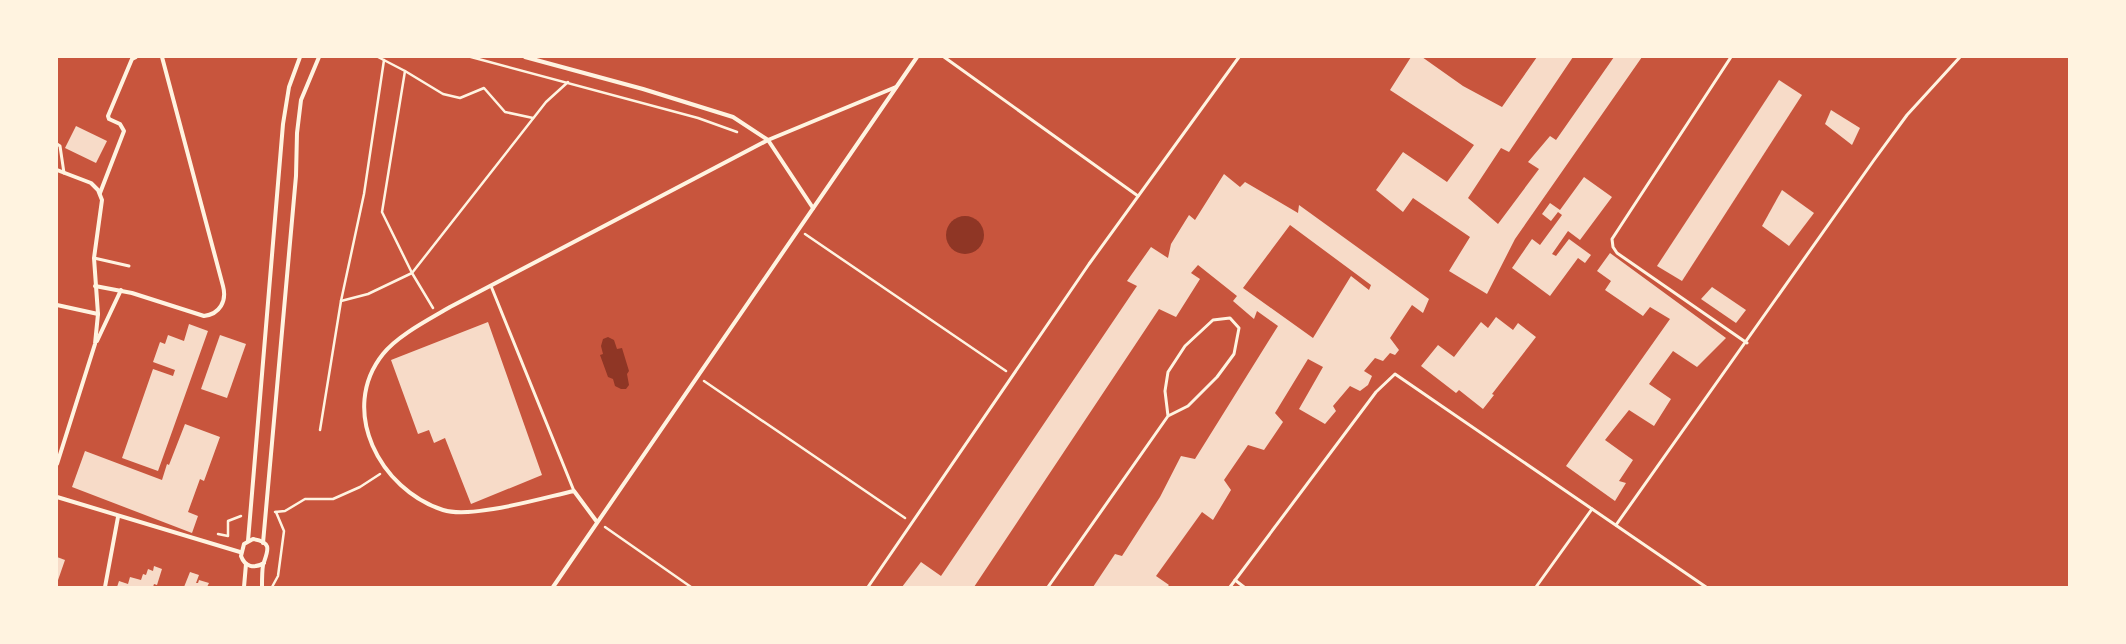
<svg xmlns="http://www.w3.org/2000/svg" width="2126" height="644" font-family="'DM Sans',sans-serif">
<rect width="100%" height="100%" fill="#c8553d"/>
<g fill="#8f3625">
<circle cx="965" cy="235" r="19"/>
<path d="M608,337L614,340L617,349L622,348L629,371L627,374L629,385L626,389H621L615,386L613,379L608,377L600,355L603,354L601,346L603,339Z"/>
</g>
<g fill="#f7dbc8" fill-rule="evenodd">
<path d="M1411,57H1422L1463,86L1502,107L1537,57H1573L1509,152L1501,148L1468,198L1498,224L1539,169L1528,162L1550,136L1556,140L1614,57H1642L1515,239L1487,294L1449,271L1470,237L1413,198L1403,212L1376,190L1403,152L1447,182L1474,145L1390,90Z"/>
<path d="M1779,80L1802,95L1682,281L1657,266Z"/>
<path d="M1831,110L1860,128L1852,145L1825,124Z"/>
<path d="M76,126L107,141L96,163L65,148Z"/>
<path d="M1224,174L1240,187L1245,182L1298,213L1299,205L1429,299L1423,313L1412,305L1390,338L1399,350L1395,355L1390,353L1383,361L1375,358L1364,371L1372,376L1368,385L1360,391L1350,386L1333,406L1336,411L1325,424L1299,409L1323,367L1308,359L1275,413L1283,422L1264,450L1248,445L1224,480L1231,490L1213,520L1202,512L1156,576L1169,585L1167,587H1093L1115,554L1122,556L1160,497L1181,456L1195,459L1278,326L1257,311L1254,319L1233,301L1237,296L1198,265L1191,273L1200,279L1176,317L1159,309L974,587H902L921,562L941,576L1137,286L1127,281L1151,247L1168,258L1171,244L1189,215L1195,220ZM1290,225L1371,285L1369,290L1351,276L1313,338L1243,288Z"/>
<path d="M1584,177L1612,197L1580,240L1568,231L1552,254L1556,256L1569,239L1591,255L1585,263L1578,258L1550,296L1512,268L1532,239L1540,245L1562,215L1558,212L1551,221L1542,214L1550,203L1560,210Z"/>
<path d="M1782,190L1814,213L1789,246L1762,226Z"/>
<path d="M1610,253L1726,338L1697,367L1673,351L1649,384L1671,399L1654,426L1629,410L1605,440L1633,460L1619,481L1626,483L1615,501L1566,466L1670,319L1650,307L1643,316L1605,290L1611,281L1597,271Z"/>
<path d="M1712,287L1746,310L1736,323L1701,299Z"/>
<path d="M1496,317L1513,330L1518,323L1536,337L1492,394L1494,395L1483,409L1459,390L1456,393L1421,366L1438,345L1454,357L1481,322L1488,328Z"/>
<path d="M488,322L542,475L471,504L445,438L434,443L429,430L418,434L391,360Z"/>
<path d="M189,324L208,331L158,471L122,458L153,369L173,376L175,370L153,362L160,342L165,344L168,335L184,341Z"/>
<path d="M220,335L246,344L227,398L201,389Z"/>
<path d="M185,424L220,437L204,481L200,479L188,512L198,516L192,533L72,487L85,451L162,480L167,464L169,465Z"/>
<path d="M57,557L65,560L57,583Z"/>
<path d="M154,566L162,569L157,585L154,584L153,587H117L119,581L128,584L130,577L141,580L143,574L146,575L148,569L153,571Z"/>
<path d="M190,572L199,575L196,583H198L199,580L209,583L207,587H184Z"/>
</g>
<g fill="none" stroke-linecap="round" stroke-linejoin="round">
<g stroke="#fff3e0" stroke-width="2.5">
<path d="M378,57L405,71L382,212L412,273L433,308"/>
<path d="M471,57L698,118L737,132"/>
<path d="M405,71L443,94L460,98L484,88L505,112L533,118"/>
<path d="M805,234L1006,371"/>
<path d="M341,301L368,294L412,273L546,102L568,82"/>
<path d="M704,381L905,518"/>
<path d="M320,430L341,301L364,194L384,60"/>
<path d="M275,512L285,511L305,499H333L360,487L380,474"/>
<path d="M605,527L691,587"/>
<path d="M218,534L228,536V521L241,516"/>
<path d="M272,587L278,576L284,531L276,512"/>
</g>
<g stroke="#fff3e0" stroke-width="3">
<path d="M944,57L1138,196"/>
<path d="M1731,57L1612,239L1613,247L1617,253L1747,343"/>
<path d="M57,144L60,146L64,173"/>
<path d="M94,258L129,266"/>
<path d="M491,286L574,491"/>
<path d="M1616,525L1874,160L1907,115L1960,57"/>
<path d="M1235,580L1244,587"/>
<path d="M868,587L1089,264L1239,57"/>
<path d="M1048,587L1168,416L1188,406L1217,377L1234,354L1239,328L1230,318L1213,320L1185,346L1168,372L1165,391L1168,416"/>
<path d="M1230,587L1376,392L1395,374L1706,587"/>
<path d="M1536,587L1592,509"/>
</g>
<g stroke="#fff3e0" stroke-width="4">
<path d="M525,57L643,89L733,117L768,140L813,208"/>
<path d="M57,170L91,183L98,190L102,200L94,258L98,314L95,344L57,464"/>
<path d="M100,193L124,131L120,124L109,119L108,116L132,59L136,57"/>
<path d="M95,286L132,293L204,316C220,314 227,301 223,286L162,57"/>
<path d="M57,305L98,314"/>
<path d="M97,341L121,290"/>
<path d="M57,497L240,552"/>
<path d="M597,522L574,491C542,498 472,519 443,510C380,490 338,410 383,354C398,335 430,319 450,307L768,140L896,87"/>
<path d="M248,541L283,124L289,87L300,57"/>
<path d="M263,543L296,176L297,133L301,100L319,57"/>
<path d="M105,587L118,517"/>
<path d="M244,587L246,564"/>
<path d="M262,587C262,580 262,571 263,565C267,552 274,542 253,539L244,544L241,556C245,567 254,569 264,563"/>
<path d="M553,587L917,57"/>
</g>
</g>
<rect width="2126" height="644" fill="none" stroke="#fff3e0" stroke-width="116"/>
</svg>
